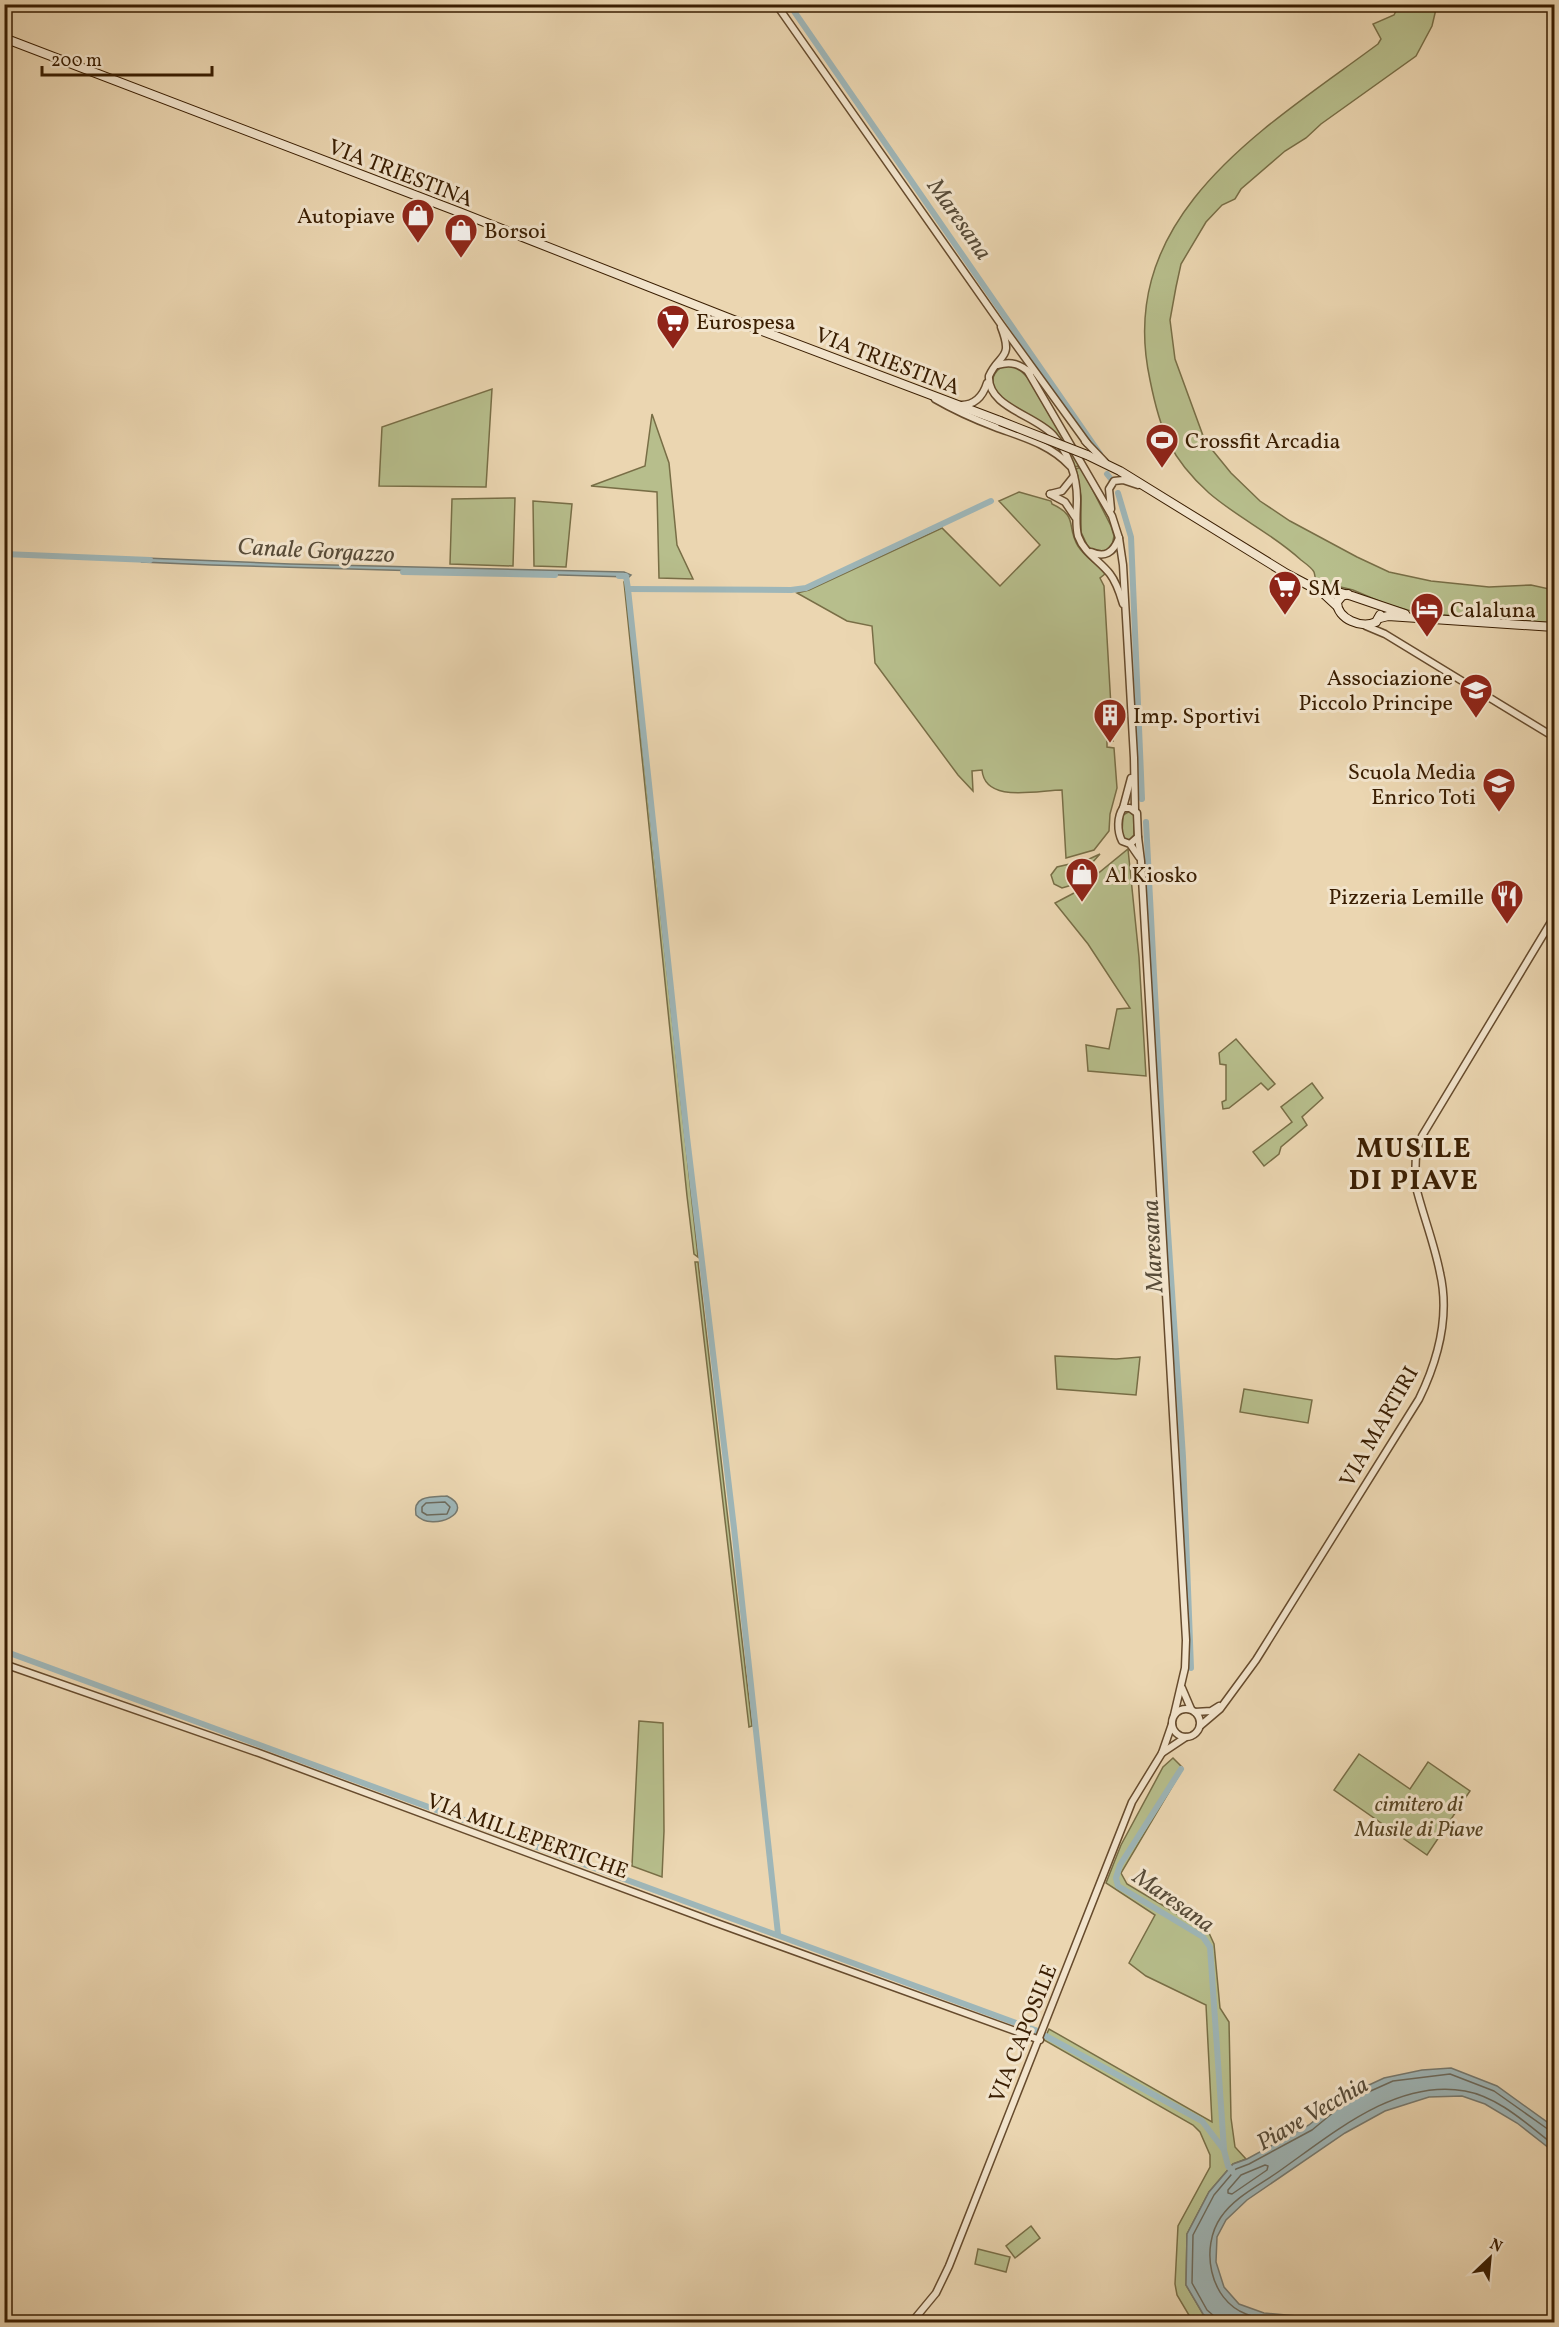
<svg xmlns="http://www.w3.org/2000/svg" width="1559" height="2327" font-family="Vollkorn,serif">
<rect width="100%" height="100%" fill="#ebd6b1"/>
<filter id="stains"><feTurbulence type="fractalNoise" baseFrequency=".00333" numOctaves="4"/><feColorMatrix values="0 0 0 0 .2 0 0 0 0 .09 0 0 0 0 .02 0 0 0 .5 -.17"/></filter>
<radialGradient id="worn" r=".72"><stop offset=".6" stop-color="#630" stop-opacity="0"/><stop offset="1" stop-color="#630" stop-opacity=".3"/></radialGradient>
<g fill="#b7be8c" stroke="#786e46" stroke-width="1.5">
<path d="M1399,5H1437L1432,26L1416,56L1321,124L1306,138L1285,151L1241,189L1235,199L1222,205L1206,222L1181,264L1176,287L1170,320L1175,359L1205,441L1231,473L1260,501L1290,521L1357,557L1389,572L1431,581L1489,587L1531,585L1554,590V623L1418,613L1386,604L1353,590L1316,581C1315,578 1315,575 1314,572C1312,568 1305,563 1301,560C1273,534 1238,518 1209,493C1170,458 1160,430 1150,380C1114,215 1265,128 1378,44L1381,39L1373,24L1394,15Z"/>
<path d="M1004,365L1017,367L1033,383L1079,466L1074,467C1064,425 1023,418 994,393C992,380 991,373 1004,365Z"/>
<path d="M492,389L486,487L379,486L382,427Z"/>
<path d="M652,414L669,463L677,545L693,579L659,578L657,492L591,486L645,466Z"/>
<path d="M1081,467L1111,526L1114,536L1112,546L1105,551L1092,550L1087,545L1081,532V496L1076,469Z"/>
<path d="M1019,492L1051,501L1052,504C1079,516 1066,527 1078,546C1085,557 1097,564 1105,574L1100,578L1104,586L1113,741H1107V747L1114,748L1117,788L1110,814L1109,831L1094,850L1066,858L1062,790C1038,790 985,804 982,770L972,771L973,791L958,775L875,663L872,626L847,621L797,593L809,590L942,528L1000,586L1040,545L999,501Z"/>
<path d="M515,498L513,566L450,564L452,499Z"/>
<path d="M533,501L572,504L566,567L534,566Z"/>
<path d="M624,582H625L698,1257L694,1254L687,1196Z"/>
<path d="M1130,811L1134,816V835L1129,841L1124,839L1122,834L1123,815Z"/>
<path d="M1128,849L1139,957L1146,1076L1088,1071L1086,1045L1109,1049L1117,1009L1130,1008L1088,944L1055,903L1074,893Z"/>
<path d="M1100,854L1072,885L1062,888L1054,884L1051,875L1057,867L1087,860Z"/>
<path d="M1236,1039L1275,1084L1268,1090L1261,1083L1229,1108L1223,1109L1222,1102L1226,1100V1065L1220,1064L1219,1053Z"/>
<path d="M1312,1083L1323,1098L1302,1117L1307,1125L1281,1147L1279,1154L1264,1166L1253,1152L1292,1122L1281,1107Z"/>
<path d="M695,1262H698L752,1726L749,1727Z"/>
<path d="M1055,1356L1116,1359L1140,1357L1136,1395L1057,1389Z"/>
<path d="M1244,1389L1312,1400L1308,1423L1240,1412Z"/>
<path d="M639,1721L663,1723L664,1831L662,1877L632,1866Z"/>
<path d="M1359,1754L1410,1789L1428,1762L1470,1791L1427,1855L1334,1790Z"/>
<path d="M1173,1758L1182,1767V1770L1121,1873L1127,1884L1209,1933L1214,1944L1220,2008L1229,2022L1231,2118L1235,2147L1246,2159L1233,2164L1209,2192L1187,2234L1186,2285L1203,2314L1213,2322H1193L1177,2295L1175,2284L1178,2226L1210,2167V2155L1200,2132L1193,2125L1044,2040L1049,2029L1212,2122L1206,2005L1146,1976L1129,1963L1155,1915L1106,1883L1121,1845L1163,1767Z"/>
<path d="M1031,2226L1040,2238L1015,2258L1006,2246Z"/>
<path d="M978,2249L1010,2257L1006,2272L975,2264Z"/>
</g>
<g fill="#9eb6b8" stroke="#76796f" stroke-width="1.5">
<path d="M145,558L290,564L624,572L631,575L629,577L211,565L142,562Z"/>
<path d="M447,1496C478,1511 433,1533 416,1515C412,1495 432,1497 447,1496Z"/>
<path d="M1451,2068L1497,2086L1554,2127V2152L1517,2123L1485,2104L1462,2096L1429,2097L1385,2111L1345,2133L1247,2200L1226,2220L1217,2237L1216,2262L1224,2287L1239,2304L1264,2313L1363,2322H1213L1203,2314L1186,2285L1187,2234L1209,2192L1233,2164L1247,2159L1309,2125L1343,2097L1384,2078L1422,2070Z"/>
</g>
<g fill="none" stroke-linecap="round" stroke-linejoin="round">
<g stroke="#6c6a5c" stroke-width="1.5">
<path d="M445,1502L450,1507L447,1514L427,1515L422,1512V1507L426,1503Z"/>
<path d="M1265,2165L1268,2166L1267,2170L1232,2194L1228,2193V2190L1241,2175Z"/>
<path d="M1216,2322L1215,2317L1207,2310L1192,2283L1193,2235L1214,2195L1236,2169L1249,2164L1312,2130L1346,2102L1393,2081L1450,2074L1494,2091L1549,2130L1554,2131"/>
<path d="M1309,2322C1288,2321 1266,2322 1246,2314C1209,2300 1200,2247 1221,2217C1235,2197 1258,2186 1278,2172C1331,2135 1396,2078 1465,2091C1499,2097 1528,2125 1554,2145"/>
</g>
<g stroke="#9eb6b8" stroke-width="6">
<path d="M789,4L1100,454"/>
<path d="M1107,474L1111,479"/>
<path d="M1118,493L1131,537L1142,799"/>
<path d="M4,554L150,560"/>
<path d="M403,572L555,575"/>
<path d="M619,576H626L628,589L687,1137L734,1528L778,1934"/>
<path d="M628,589L791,590L806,588L991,501"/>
<path d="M1146,822L1166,1202L1183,1457L1191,1668"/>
<path d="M4,1651L1035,2030L1202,2121L1224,2150L1228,2166L1234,2173"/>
<path d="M1181,1769L1120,1865L1116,1878L1118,1886L1203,1937L1210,1947L1224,2149"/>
</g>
<g stroke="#664b2d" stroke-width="9">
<g id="tertiary">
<path d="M776,4L1000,323L1087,443"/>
<path d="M1001,327C1014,360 999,353 989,376C987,407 1035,415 1053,435C1068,452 1077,476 1077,499C1077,511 1075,524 1078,536C1084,553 1100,561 1110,574C1117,583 1120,594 1123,604"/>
<path d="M998,365C1011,361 1020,364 1030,373"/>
<path d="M1027,370L1112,516L1119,538L1123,565L1134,758L1135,810"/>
<path d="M935,399C954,410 974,419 995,427C1022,437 1050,444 1070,466"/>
<path d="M961,405C975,405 983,396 987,383"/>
<path d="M1085,441L1105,462"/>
<path d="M1050,494L1065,502L1075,517"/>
<path d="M1050,494L1062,491L1074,476"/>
<path d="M1111,509L1109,489L1114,481L1123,480L1138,485"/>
<path d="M1091,552C1105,558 1113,553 1119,538"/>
<path d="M1366,626L1385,634L1554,737"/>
<path d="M1123,808L1131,778"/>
<path d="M1138,837L1141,861L1186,1640L1185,1668L1174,1715"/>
<path d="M1130,844L1138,837L1137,813L1130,808H1123C1117,817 1117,831 1122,841L1130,844L1139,857"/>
<path d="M4,1664L259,1753L714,1922L1040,2040"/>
<path d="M1182,1688L1191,1709"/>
<circle cx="1186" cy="1723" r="14"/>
<path d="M1195,1712L1211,1711L1219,1706"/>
<path d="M1200,1726L1220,1709L1256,1660L1419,1399C1438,1360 1450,1316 1440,1273C1434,1242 1422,1213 1415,1183L1416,1152L1422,1136L1554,917"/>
<path d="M1162,1753L1186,1737"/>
<path d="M912,2322L936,2293L949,2266L1132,1802L1162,1753L1172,1724"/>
</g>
</g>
<g stroke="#391d01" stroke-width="10">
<g id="secondary">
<path d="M4,38L459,212L736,321L1000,421"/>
<path d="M1087,455L1120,471L1287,574L1323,593L1337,606"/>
<path d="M1320,587L1352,596L1405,614"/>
<path d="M1348,594L1342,596L1337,602C1337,619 1362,629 1376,622L1380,615"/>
<path d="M1380,618L1388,616L1554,627"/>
</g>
</g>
<use href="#tertiary" stroke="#f2e4cc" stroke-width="6"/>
<use href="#secondary" stroke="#f2e4cc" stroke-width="8"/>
<g stroke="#391d01" stroke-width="10" stroke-linecap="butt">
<path id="secondary-bridge" d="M1000,421L1087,455"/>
</g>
<use href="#secondary-bridge" stroke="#f2e4cc" stroke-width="8"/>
</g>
<defs>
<g id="shop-pin" transform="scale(1.725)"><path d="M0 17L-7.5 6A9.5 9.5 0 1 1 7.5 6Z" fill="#8f2418" stroke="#f2e4cc"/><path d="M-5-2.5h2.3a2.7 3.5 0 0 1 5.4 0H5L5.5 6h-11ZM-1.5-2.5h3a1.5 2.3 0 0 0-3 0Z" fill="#fff"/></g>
<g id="supermarket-pin" transform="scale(1.725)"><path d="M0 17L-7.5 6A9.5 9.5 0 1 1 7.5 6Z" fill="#8f2418" stroke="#f2e4cc"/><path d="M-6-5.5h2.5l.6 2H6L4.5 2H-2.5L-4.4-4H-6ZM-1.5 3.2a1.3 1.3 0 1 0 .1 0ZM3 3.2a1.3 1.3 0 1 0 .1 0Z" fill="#fff"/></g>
<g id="stadium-pin" transform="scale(1.725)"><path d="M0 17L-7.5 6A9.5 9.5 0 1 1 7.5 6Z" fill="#8f2418" stroke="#f2e4cc"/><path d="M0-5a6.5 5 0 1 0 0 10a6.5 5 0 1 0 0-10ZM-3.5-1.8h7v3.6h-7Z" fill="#fff"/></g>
<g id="hotel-pin" transform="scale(1.725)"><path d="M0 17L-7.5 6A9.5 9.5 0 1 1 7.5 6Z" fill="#8f2418" stroke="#f2e4cc"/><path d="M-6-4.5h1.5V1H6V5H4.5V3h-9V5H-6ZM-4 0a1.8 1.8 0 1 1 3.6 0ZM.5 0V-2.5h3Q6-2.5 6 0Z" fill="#fff"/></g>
<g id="school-pin" transform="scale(1.725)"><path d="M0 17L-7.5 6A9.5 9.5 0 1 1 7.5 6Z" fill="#8f2418" stroke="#f2e4cc"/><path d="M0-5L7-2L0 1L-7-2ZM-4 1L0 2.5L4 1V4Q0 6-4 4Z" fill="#fff"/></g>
<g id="building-pin" transform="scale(1.725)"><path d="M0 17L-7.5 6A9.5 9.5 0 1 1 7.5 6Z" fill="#8f2418" stroke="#f2e4cc"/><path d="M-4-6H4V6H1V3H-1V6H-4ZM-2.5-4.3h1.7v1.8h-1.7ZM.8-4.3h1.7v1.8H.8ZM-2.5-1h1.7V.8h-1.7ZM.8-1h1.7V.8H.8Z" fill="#fff"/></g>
<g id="restaurant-pin" transform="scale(1.725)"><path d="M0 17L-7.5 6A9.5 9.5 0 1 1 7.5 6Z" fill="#8f2418" stroke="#f2e4cc"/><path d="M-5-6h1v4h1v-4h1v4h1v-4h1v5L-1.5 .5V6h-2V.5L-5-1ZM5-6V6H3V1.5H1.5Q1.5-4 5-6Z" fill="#fff"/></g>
</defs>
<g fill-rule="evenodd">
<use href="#shop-pin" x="418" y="215"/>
<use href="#shop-pin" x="461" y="230"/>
<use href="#supermarket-pin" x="673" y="321"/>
<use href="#stadium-pin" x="1162" y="440"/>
<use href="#supermarket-pin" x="1285" y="587"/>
<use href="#hotel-pin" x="1427" y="609"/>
<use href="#school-pin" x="1476" y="690"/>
<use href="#building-pin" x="1110" y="715"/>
<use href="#school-pin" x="1499" y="784"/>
<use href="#shop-pin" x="1082" y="874"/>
<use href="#restaurant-pin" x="1507" y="896"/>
</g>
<g text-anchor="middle" stroke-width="6" stroke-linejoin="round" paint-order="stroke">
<g font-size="22" fill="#391d01" stroke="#f2e4cc">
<text transform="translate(401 172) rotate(21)" y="8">VIA TRIESTINA</text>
<text transform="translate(888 360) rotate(21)" y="8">VIA TRIESTINA</text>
<text transform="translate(1378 1426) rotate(-60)" y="8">VIA MARTIRI</text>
<text transform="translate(528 1835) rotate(20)" y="8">VIA MILLEPERTICHE</text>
<text transform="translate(1022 2033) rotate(-68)" y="8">VIA CAPOSILE</text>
</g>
<g font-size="22" fill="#391d01" stroke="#f2e4cc" text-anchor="start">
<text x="395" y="223" text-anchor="end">Autopiave</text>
<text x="484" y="238">Borsoi</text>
<text x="696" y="329">Eurospesa</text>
<text x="1185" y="448">Crossfit Arcadia</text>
<text x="1308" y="595">SM</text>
<text x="1450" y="617">Calaluna</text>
<text x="1453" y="685" text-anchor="end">Associazione<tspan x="1453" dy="25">Piccolo Principe</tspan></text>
<text x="1133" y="723">Imp. Sportivi</text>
<text x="1476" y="779" text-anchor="end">Scuola Media<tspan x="1476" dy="25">Enrico Toti</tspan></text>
<text x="1105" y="882">Al Kiosko</text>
<text x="1484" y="904" text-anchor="end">Pizzeria Lemille</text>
</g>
<g font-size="22" font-style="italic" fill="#584524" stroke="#f2e4cc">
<text x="1419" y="1811">cimitero di<tspan x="1419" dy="25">Musile di Piave</tspan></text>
</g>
<g font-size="24" font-style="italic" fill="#574b38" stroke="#f2e4cc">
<text transform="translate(960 219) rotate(55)" y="8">Maresana</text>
<text transform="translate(316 550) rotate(3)" y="8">Canale Gorgazzo</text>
<text transform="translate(1152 1246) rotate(-93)" y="8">Maresana</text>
<text transform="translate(1174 1900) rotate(35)" y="8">Maresana</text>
<text transform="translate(1312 2113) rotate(-30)" y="8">Piave Vecchia</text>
</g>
<g font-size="28" font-weight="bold" letter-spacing="1.5" fill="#391d01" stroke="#f2e4cc">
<text x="1414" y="1157">MUSILE<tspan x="1414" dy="32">DI PIAVE</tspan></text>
</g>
</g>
<rect width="1559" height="2327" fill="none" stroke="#ebd6b1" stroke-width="24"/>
<rect x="6" y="6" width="1547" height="2315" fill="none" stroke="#391d01" stroke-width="3"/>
<rect x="12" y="12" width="1535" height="2303" fill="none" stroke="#391d01" stroke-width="1.5"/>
<g transform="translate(1490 2258) rotate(26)" stroke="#f2e4cc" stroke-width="4.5" paint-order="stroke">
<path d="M0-4.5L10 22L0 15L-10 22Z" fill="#391d01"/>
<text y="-9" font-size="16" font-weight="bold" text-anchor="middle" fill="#391d01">N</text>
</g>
<path d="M42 66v9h170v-9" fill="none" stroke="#391d01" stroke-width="3"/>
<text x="51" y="66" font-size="18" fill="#391d01" stroke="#f2e4cc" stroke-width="4.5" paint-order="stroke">200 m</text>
<rect width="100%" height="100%" filter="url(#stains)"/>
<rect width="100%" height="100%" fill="url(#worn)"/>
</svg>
